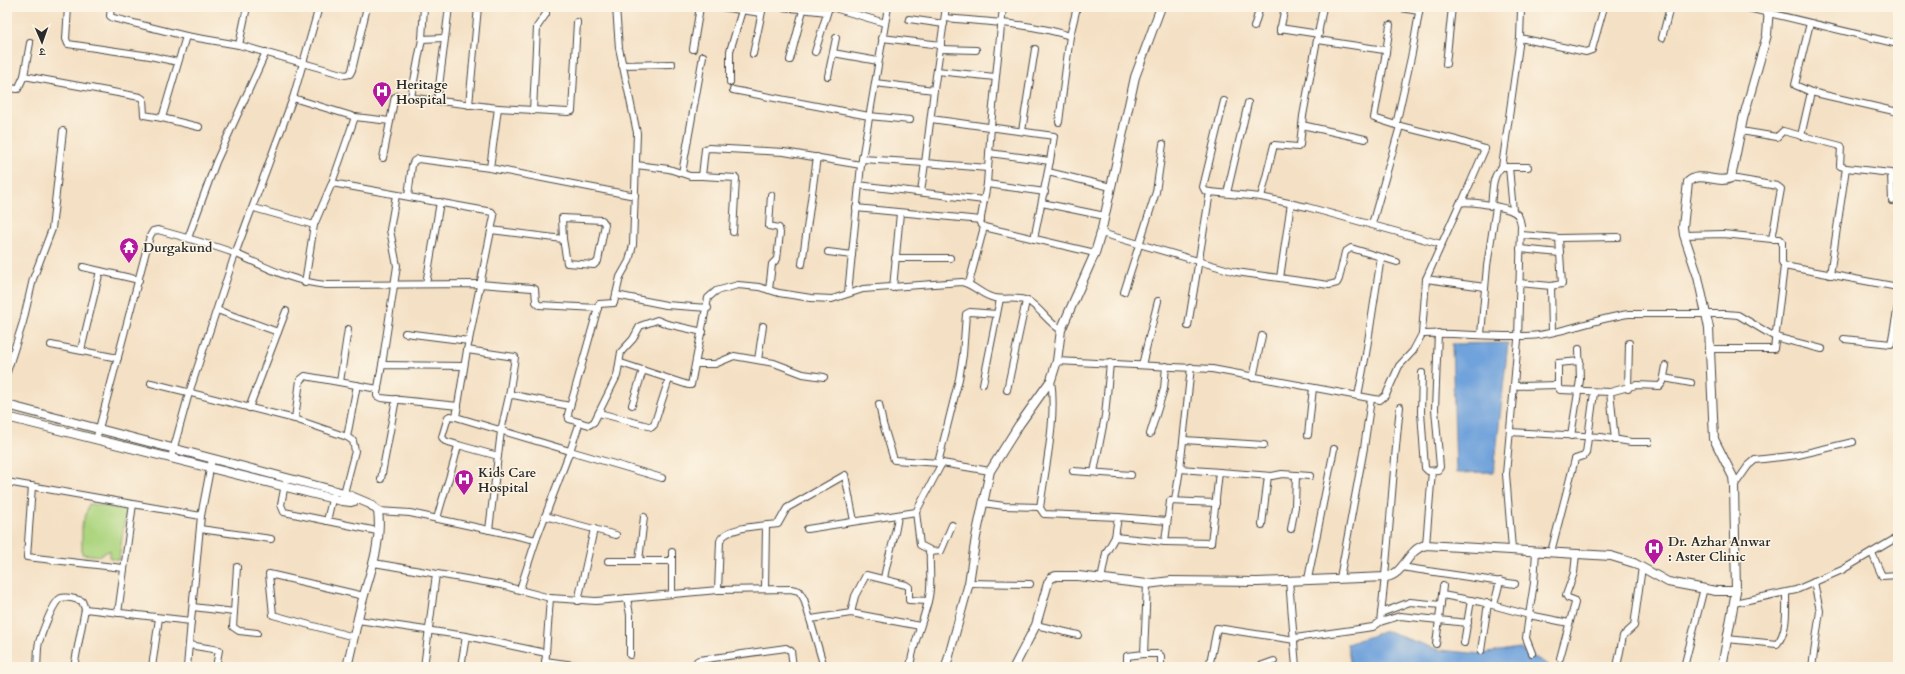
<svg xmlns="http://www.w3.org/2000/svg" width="1905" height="674" font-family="Cardo,'Noto Serif Devanagari',serif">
<rect width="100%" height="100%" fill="#fcf5e5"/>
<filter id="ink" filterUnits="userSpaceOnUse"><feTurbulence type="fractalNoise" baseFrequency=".025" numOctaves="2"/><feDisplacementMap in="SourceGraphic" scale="8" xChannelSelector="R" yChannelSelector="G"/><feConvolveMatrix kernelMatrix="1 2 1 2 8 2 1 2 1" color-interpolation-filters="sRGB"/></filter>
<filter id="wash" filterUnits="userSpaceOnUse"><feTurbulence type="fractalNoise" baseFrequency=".012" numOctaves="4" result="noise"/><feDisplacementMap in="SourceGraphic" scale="16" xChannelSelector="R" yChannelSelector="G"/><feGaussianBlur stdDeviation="0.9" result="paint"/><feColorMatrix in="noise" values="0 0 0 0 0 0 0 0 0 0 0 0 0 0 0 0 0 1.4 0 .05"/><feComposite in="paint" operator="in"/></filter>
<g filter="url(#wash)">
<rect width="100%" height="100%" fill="#f4e0c4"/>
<path fill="#add580" stroke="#6c8056" d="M89,504L126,509L119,560L110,558V550L100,556L82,554V525Z"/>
<g fill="#6fa2db" stroke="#4d6683">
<path d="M1508,343L1494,472L1456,473L1452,344Z"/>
<path d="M1385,631L1439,650L1481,654L1518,648L1549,665V667H1351L1347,644Z"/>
</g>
</g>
<g filter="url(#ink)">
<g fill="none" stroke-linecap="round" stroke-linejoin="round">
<g stroke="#494642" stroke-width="8">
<g id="minor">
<path d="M68,7L66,39L68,44L150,56L178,62"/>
<path d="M111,7L110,16L113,18L186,36L239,45L345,75L350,74L352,70L367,7"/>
<path d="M616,7L619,48L637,133L633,245L629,261L620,277L614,303L599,304L568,414L569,419L589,425L594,422L617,376L621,352L633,339L640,326L657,320L667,324L703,332"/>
<path d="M721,7L761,13"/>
<path d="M782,7L827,12"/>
<path d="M831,7L885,23"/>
<path d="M1323,7L1303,116L1300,145L1298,147L1274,145L1261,197L1307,207L1441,244"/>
<path d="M1395,7L1419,11"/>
<path d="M1520,7L1521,10L1520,38L1586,52L1592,50L1593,46L1604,7"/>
<path d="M1744,7L1898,44"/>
<path d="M945,18C986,22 1030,23 1070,36"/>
<path d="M909,19L944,24"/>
<path d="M1810,23L1795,85L1811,92L1898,112"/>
<path d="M1254,27L1260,7"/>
<path d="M1280,28L1319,34"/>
<path d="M1280,31L1285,7"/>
<path d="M186,36L162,118L199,127"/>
<path d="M882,38L941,45"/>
<path d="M1662,38L1670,7"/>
<path d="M422,39L424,7"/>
<path d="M1318,40L1384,50L1386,52L1374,118L1396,125L1412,53L1420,7"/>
<path d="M239,45L247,7"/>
<path d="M693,49L700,7"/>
<path d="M940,49L976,50"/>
<path d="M815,52L829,7"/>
<path d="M1386,52L1390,25"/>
<path d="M833,53L878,61"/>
<path d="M753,54L763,7"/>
<path d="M790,60L803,10"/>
<path d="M1446,64L1452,7"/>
<path d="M622,65L672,64"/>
<path d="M937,71L995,77"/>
<path d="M24,76L30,43"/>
<path d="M828,76L836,38"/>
<path d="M730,82V51L743,7"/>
<path d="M875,83L934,90L925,163L988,168"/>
<path d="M7,88L18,89L24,76L140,97L143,99L144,115L162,118"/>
<path d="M733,90L869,116L910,120"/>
<path d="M934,90L946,7"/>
<path d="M411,97L422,39L444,38"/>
<path d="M437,102L449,7"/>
<path d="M469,105L478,7"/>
<path d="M498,108L568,112L572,111L577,22"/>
<path d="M533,111L537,27L546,14V7"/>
<path d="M355,117L390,121"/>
<path d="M931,119L1054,136L1050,161"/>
<path d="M1059,122L1070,36L1077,7"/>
<path d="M1302,125L1365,139"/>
<path d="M1396,125L1456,140L1485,149L1462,202"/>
<path d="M1022,131L1035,49"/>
<path d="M1741,131L1777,137L1783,131L1841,146L1840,166L1846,168L1830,275"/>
<path d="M1801,136L1811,92"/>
<path d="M989,153L1050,161L1034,239"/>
<path d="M383,158L394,101L395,97L398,96L498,108L490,168"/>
<path d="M862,159L925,163L921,192"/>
<path d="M636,165L669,169L690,176H702L705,149L709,148L784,152L861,165"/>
<path d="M1502,167L1520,38"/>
<path d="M1509,167L1513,211"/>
<path d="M1846,168L1891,173L1892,201"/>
<path d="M1048,172L1111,187"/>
<path d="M682,173L703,56"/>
<path d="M702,176L736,178L733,232"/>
<path d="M1731,178L1777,186L1781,189L1772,239H1780L1782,241V262L1784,266L1898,287"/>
<path d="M332,183L492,212L494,216L467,350L456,417L570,451L580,422"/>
<path d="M987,184L1045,192"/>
<path d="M858,185L984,200"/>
<path d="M1210,192L1205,191L1203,187L1224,101"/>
<path d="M1227,193L1248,103"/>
<path d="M408,196L412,165L414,161L418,159L490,168L635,196"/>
<path d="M1042,203L1105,216"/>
<path d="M1491,206C1493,193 1491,176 1502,167H1528"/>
<path d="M254,208L314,225L332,183L355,117L293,98"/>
<path d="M856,208L981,220"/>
<path d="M1372,224L1400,126"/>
<path d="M984,227L1095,253"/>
<path d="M491,230L563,239L567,263L594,265L598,261L605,224L602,220L562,218L563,239"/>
<path d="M1101,233L1236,272L1329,285L1337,283L1339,279L1345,252L1351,248L1397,262"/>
<path d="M1521,235L1559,238L1618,237"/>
<path d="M1684,235L1723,234L1772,239"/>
<path d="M188,238L216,162L266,52"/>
<path d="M1520,249L1560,253"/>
<path d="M828,252L852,255"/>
<path d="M895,258H950"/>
<path d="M802,264L817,157"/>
<path d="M83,267L139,280"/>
<path d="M1280,278L1291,203"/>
<path d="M1426,279L1485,287"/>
<path d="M305,283L314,225"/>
<path d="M969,283L984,227L980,223L987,184L991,126L1003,7"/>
<path d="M1519,283L1551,286L1562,284L1559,238"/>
<path d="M426,284L440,202"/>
<path d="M1551,286L1552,332"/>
<path d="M893,288L900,213"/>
<path d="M769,290L772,264L777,259L780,233L779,228L769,226L771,195"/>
<path d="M1124,292L1156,192L1163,144"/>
<path d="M848,293L861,165L888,7"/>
<path d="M616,295L666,305L708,308"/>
<path d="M217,310L278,332"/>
<path d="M1188,326L1210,192L1261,197"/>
<path d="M405,333L469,341"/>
<path d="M1422,334L1426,279L1460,203C1468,200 1506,207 1514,212C1519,215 1520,219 1521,225L1518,340L1506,474L1512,549"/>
<path d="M1481,334L1487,266L1496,207"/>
<path d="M1844,339L1891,344L1898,306"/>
<path d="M51,345L118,358"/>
<path d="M1710,349H1774L1784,266"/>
<path d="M81,350L100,271"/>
<path d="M467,350L515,357L509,396"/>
<path d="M758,360L763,326"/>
<path d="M1057,361L1212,369L1380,400L1386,395L1399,366L1413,351L1422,334C1460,332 1501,339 1539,335C1569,331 1598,318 1629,314H1726L1738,315L1775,337L1822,349"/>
<path d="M1580,361L1558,363V387L1560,390L1610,392L1636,385L1660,386L1663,382L1666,366"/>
<path d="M621,363L688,385H691L708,298L716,291L738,285L759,287L779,293L811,298L832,299L863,289L962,282C975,285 982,296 995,298C1006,300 1022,296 1031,303C1042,311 1049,323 1061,330"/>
<path d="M696,364H715L734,356L774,363L803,374L824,377"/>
<path d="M382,365L397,266L390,230L396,195"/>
<path d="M1142,365L1158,301"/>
<path d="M7,372L23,322L33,279L52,229L63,131"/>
<path d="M1422,373L1421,412L1425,468L1428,471L1438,470L1440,467L1435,409L1438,333"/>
<path d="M1253,378L1262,336"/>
<path d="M1664,378L1691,383"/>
<path d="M1051,380C1057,418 1045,469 1040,508L1044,514L1118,517L1115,537L1106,553L1101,580"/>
<path d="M340,382L348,329"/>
<path d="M151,383L295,419L347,437L353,441L355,451L343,497"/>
<path d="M983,384L1000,299"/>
<path d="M1514,386L1558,385"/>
<path d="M1628,389L1629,343"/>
<path d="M1007,390L1026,301"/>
<path d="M1610,392L1615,440"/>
<path d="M1358,396L1366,354L1381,257"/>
<path d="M879,404L883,424L894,460L940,463"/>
<path d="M632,405L643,370"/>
<path d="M458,406L381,398L377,396V393L382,365L464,366"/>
<path d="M249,408L286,311"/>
<path d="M599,413L652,427L654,425L669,379"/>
<path d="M456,417L450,416L448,417L442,437L445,441L458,445"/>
<path d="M295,419L300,380L305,376L378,389"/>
<path d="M1510,432L1601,437L1631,442H1649"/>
<path d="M1150,434L1164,389L1166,366"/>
<path d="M1308,435L1313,388"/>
<path d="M1571,436L1580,380L1579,349"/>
<path d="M347,437L357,385"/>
<path d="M96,440L150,236L153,231L158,230C184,237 209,244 234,253C267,267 289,281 326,285L480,284L532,288L535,289L536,302L539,305L598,308"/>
<path d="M1184,440L1264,445"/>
<path d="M171,458L189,393L235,254L293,98L319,7"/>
<path d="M938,463L959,379L963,355L966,314L970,312L997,314"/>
<path d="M1180,469L1272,476L1282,474L1310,476"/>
<path d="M1073,471L1131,475"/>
<path d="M1094,472L1105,416L1110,363"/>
<path d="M381,479L396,399"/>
<path d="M7,482L201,516"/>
<path d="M285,484L281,505L284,512L377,531"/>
<path d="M32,486L27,557L123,568"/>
<path d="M1734,486L1748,466L1755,460L1798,455L1853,442"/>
<path d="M1175,500L1180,469L1191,367"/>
<path d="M983,503L1004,506L1040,507V508"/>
<path d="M378,511L410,513L536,540"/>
<path d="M545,516L616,535"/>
<path d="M1118,517L1167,521"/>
<path d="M437,519C443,494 453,470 458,445L498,456"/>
<path d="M327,521L333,495"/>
<path d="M1262,525L1268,476"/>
<path d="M200,529L271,539"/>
<path d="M807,529L916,512L942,463L990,471"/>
<path d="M1291,529L1295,507L1296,475"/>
<path d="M489,530L501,431L509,396L513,395L570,406"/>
<path d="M1115,537L1165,542L1211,543L1219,472"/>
<path d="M1165,542L1170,501L1216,503"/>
<path d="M1426,545L1432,471"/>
<path d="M672,552V594"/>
<path d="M929,552L941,551L952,525"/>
<path d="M1551,552L1575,459L1584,456L1586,453L1594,393"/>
<path d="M1872,553L1882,576L1898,575"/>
<path d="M608,561H672"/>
<path d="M639,561L644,517"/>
<path d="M374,563L501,585L550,598L596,601L718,590L791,589L799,591L804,599L824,667"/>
<path d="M237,567L233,627L239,631L257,633"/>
<path d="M1401,567L1515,584"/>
<path d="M1340,578L1364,448L1371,399"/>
<path d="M884,579C887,557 896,538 898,515"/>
<path d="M1308,579L1334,449"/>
<path d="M1289,580L1296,667"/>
<path d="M969,583L1030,584"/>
<path d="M520,589L536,540L570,451L662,478"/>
<path d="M765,589L766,526"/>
<path d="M718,590L720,541C725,526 764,526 778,524L787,508L845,475L854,521"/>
<path d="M1442,595L1481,602L1529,615L1534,583L1536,551"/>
<path d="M627,598L630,615V655"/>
<path d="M578,601L594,529"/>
<path d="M1734,603L1796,590L1842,570L1898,537"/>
<path d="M1494,605L1500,581"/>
<path d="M193,607L234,612"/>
<path d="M85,609L191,621L201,516L212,459"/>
<path d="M118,613L133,504"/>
<path d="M851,613L855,596L866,575L906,585L909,587V600L928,601"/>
<path d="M1381,613L1410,602L1441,605"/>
<path d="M811,619L851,613L920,626"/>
<path d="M358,620L466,636L546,653"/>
<path d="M1380,622L1400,616L1468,623"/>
<path d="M1036,625L1078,635"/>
<path d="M354,637L273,615L269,574L364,596"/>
<path d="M1295,638L1373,627L1380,622C1389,550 1392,478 1400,407"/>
<path d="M1727,639L1777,644C1788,631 1786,609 1786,593"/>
<path d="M1464,643L1471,600"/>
<path d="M1436,644L1443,586"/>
<path d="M189,645L219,650L216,667"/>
<path d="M1481,651L1488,603"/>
<path d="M1532,653L1526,638L1529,615L1569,623"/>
<path d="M1144,654H1159L1161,656V667"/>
<path d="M1560,658L1575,603L1574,600L1568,598L1566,595L1574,573L1576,554"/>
<path d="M545,661L588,667"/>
<path d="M37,667C38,659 37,650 39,642C42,633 53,602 61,598C67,596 76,599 82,601L85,609L74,667"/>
<path d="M152,667L159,618"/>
<path d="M187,667L191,621"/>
<path d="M424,667L436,574"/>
<path d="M461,667L466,636"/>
<path d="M545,667L550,598"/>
<path d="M696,667L697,661L699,660L786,648L791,651L793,667"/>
<path d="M910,667C913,642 924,621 929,597C932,582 929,565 930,550L920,545L916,512"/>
<path d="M1127,667V656L1144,654L1147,584"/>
<path d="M1209,667L1217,628L1295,640"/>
<path d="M1257,667L1274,661"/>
<path d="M1617,667L1623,636L1634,626L1642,567"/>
<path d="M1684,667L1704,588"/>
<path d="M1812,667L1820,611L1814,582"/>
</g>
</g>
<g stroke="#494642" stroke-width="10">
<g id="tertiary">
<path d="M7,405L344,493L370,504L378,511C382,539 372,568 364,595C357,619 353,643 347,667"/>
<path d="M7,417L342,501L351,502L358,500"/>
<path d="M946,667L969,583L976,537L990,471L1019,425L1051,380L1057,361L1061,330L1095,253L1101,233L1135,77L1161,7"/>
<path d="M1014,667L1036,625L1048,583L1051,578L1056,576H1078L1147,584L1171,581L1257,582L1386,577C1405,574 1407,549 1426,545L1611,556L1634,563L1668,582L1716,591H1736"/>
<path d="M1722,667L1736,591L1734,486L1733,477L1714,439L1709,328L1698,277L1684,235L1683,227L1688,182C1700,170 1718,185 1731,178L1743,119L1767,35L1769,7"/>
</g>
</g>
<use href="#minor" stroke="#fff" stroke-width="6"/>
<use href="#tertiary" stroke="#fff" stroke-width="8"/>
</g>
</g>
<defs>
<g id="hospital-pin" transform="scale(1)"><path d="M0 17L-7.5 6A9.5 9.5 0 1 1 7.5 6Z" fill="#b5179e" stroke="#fcf5e5"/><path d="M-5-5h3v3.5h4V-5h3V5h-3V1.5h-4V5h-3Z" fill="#fff"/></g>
<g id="temple-pin" transform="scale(1)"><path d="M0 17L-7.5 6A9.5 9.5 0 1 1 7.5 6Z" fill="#b5179e" stroke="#fcf5e5"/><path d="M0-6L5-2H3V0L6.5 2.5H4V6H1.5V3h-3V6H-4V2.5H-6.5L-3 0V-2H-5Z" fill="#fff"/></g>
</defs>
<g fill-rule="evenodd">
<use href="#hospital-pin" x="382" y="91"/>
<use href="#temple-pin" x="129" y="247"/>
<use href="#hospital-pin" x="464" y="479"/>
<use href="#hospital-pin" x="1654" y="548"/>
</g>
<g text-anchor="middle" stroke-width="3" stroke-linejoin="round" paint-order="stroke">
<g font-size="13" font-weight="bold" fill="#2b2b2b" stroke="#fcf5e5" text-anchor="start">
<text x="396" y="89">Heritage<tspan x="396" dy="15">Hospital</tspan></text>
<text x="143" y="252">Durgakund</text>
<text x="478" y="477">Kids Care<tspan x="478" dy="15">Hospital</tspan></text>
<text x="1668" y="546">Dr. Azhar Anwar<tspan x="1668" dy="15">: Aster Clinic</tspan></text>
</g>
</g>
<rect width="1905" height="674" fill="none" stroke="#fcf5e5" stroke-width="24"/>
<g transform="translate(42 42) rotate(178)" stroke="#fcf5e5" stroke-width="3" paint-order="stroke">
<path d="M0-3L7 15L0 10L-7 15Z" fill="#2b2b2b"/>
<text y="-6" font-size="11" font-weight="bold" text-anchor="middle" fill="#2b2b2b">उ</text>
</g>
</svg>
